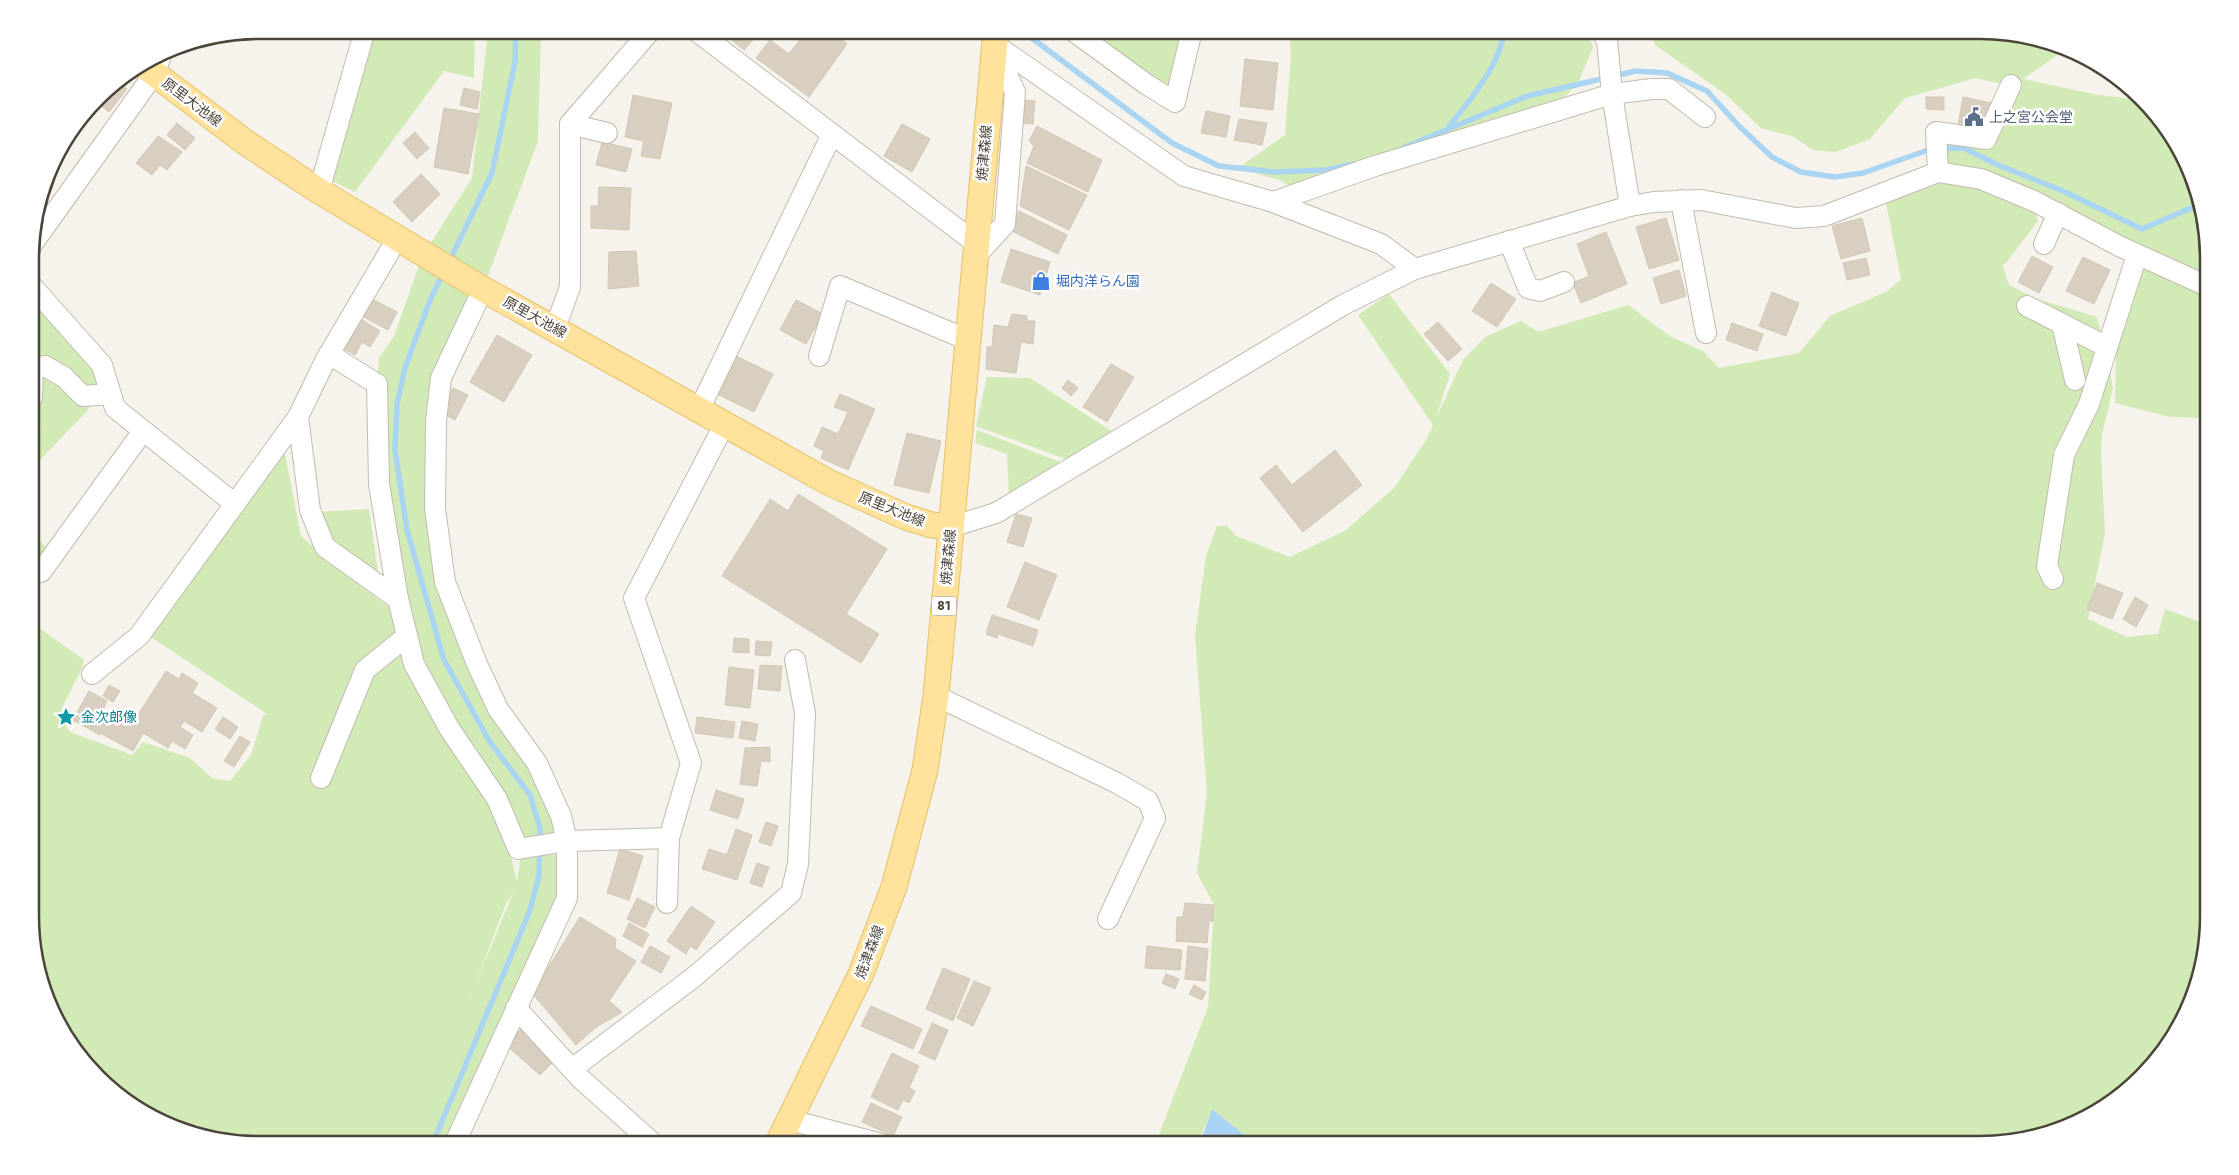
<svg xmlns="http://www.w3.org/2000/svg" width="2239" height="1175" font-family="Jost,'Noto Sans JP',sans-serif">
<rect width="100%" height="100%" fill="#f6f3ec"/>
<g fill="#d2eab5" fill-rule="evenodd">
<path d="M374,30H475L474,78L444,71L355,192L332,181Z"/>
<path d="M488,30H541L538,141L485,284L431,405L445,582L558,835L521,843L495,777L438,694L418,651L374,415L379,358L394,336L422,257L472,178Z"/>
<path d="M1069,30H1189L1172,91Z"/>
<path d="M1289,30H1586L1593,47L1578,83L1564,98L1312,197L1279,180L1238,168L1285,135L1291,54Z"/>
<path d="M1651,30H1981L2065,50L2023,79L2098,95L2143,100L2170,131L2207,229L2208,413L2204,418L2170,417L2115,403L2116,350L2142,265L2158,254L2056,201L1945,169L1942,139L1985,142L2010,86L1976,78L1905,98L1870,139L1836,152L1813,150L1792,136L1761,128L1725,94L1655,45Z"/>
<path d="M1949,180L2034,205L2038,221L2005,264H2002L2009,285L2037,299L2097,317L2107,355L2113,388L2102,435L2101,452L2105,533L2088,619L2127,637L2158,634L2165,609L2208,625L2209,917L2185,1018L2152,1067L2107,1107L2054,1133L1995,1145H1257L1212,1109L1197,1145H1155L1208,1007L1214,905L1197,873L1207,793L1195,635L1206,556L1217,526H1227L1236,536L1290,557L1346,530L1395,487L1426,440L1433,425L1358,315L1389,294L1450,374L1436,418L1463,360L1485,337L1521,321L1538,332L1628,305L1671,337L1703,351L1719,368L1799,353L1830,316L1888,291L1901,279L1886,203Z"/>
<path d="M31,295L103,374L88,410L38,462C26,446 31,439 41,424L31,417Z"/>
<path d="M987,377L1030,378L1111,431L1068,460L976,426Z"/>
<path d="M977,430L1063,463L1009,495L1007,454L975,443Z"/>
<path d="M284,449L301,536L344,574L394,611L482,786L508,844L517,882L521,854L559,855L558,894L507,1004L477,1094L454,1145H258L157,1121L108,1089L69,1044L32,947L31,622L84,660L81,670L59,714L70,732L132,755L143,742L190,758L212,778L230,781L251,755L263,716L267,714L151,637ZM514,891L470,997V998L505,906Z"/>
<path d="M369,509L379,579L323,535L316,512Z"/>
<path d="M31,529L51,554L31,588Z"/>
</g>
<path fill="#a9d4f2" d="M1212,1109L1257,1145H1199Z"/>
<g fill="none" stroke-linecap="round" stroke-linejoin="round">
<g stroke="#a9d4f2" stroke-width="5.5">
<path d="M1021,30L1172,143L1219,166L1274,172L1326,170L1354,164"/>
<path d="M1449,127C1470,99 1501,65 1504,30"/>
<path d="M1403,148L1527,96L1636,71L1667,73L1707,91L1739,126L1772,157L1801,172L1835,177L1863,173L1931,149L1964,148L1998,165L2063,191L2142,229L2198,205"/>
<path d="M449,262L492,173L515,62L516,30"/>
<path d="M432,1145L529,913L539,876L540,828L530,795L490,742L444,660L407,530L395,450L397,404L405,368L430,300L444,272"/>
</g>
</g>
<g fill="#d8cfc1" stroke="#d3c7b4">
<path d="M720,30H761L744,50Z"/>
<path d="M807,30H828L847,44L809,97L756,58L770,40L789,54Z"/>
<path d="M1245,59L1278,63L1273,110L1240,106Z"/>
<path d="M119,83L127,89L109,112L96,102L108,87L112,84L116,87Z"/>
<path d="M464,88L480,92L477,109L460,105Z"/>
<path d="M633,95L672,103L660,159L641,156L644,141L625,137Z"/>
<path d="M1926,97H1944V110L1926,109Z"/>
<path d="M1963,97L1992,103L1985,137L1957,132Z"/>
<path d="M1019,100L1035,101L1033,124L1017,123Z"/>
<path d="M444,108L479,114L468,174L434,167Z"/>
<path d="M1206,111L1230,116L1226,137L1201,133Z"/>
<path d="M1239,119L1267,123L1262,145L1234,140Z"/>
<path d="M177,123L195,138L185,150L167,135Z"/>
<path d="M902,124L930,139L912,172L884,156Z"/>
<path d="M1037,126L1102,160L1088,192L1027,163L1034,146L1029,141Z"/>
<path d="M415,132L429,148L417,159L403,143Z"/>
<path d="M158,136L182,152L167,170L160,165L152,175L136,163Z"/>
<path d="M602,142L632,149L626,172L596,165Z"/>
<path d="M1026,166L1087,195L1069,230L1020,206Z"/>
<path d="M421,174L440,194L412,222L393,202Z"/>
<path d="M599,187L631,188L629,230L591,228V206H598Z"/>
<path d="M1019,211L1067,235L1058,254L1010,230Z"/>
<path d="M1666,218L1679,260L1649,269L1636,227Z"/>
<path d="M1862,218L1870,251L1841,259L1832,226Z"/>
<path d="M1606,232L1627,284L1581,303L1573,283L1589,276L1577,244Z"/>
<path d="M1011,249L1050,262L1040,295L1001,282Z"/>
<path d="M636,251L639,286L608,289L609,252Z"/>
<path d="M2032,256L2053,267L2039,293L2018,282Z"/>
<path d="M2083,257L2110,270L2094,304L2066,291Z"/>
<path d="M1866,258L1870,275L1847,280L1843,263Z"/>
<path d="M1679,270L1686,296L1661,304L1653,278Z"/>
<path d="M1491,283L1516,299L1497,327L1472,311Z"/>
<path d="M1772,292L1799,303L1786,336L1759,326Z"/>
<path d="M370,298L397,312L388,330L360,315Z"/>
<path d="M796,300L823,314L806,344L780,330Z"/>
<path d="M1012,314L1027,316V321H1035L1033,344L1021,342L1016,373L986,369L987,347H992L994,325L1008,327Z"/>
<path d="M359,318L380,331L370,347L362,342L355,355L342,348Z"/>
<path d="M1438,322L1462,349L1448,361L1424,334Z"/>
<path d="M1732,323L1763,334L1757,351L1726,340Z"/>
<path d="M497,335L532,355L504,402L470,382Z"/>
<path d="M736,356L773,374L754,412L717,394Z"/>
<path d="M1111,364L1134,377L1107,422L1083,407Z"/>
<path d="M1068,380L1078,388L1071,396L1062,388Z"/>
<path d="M453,388L468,395L455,420L440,412Z"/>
<path d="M840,394L875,409L848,470L821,458L824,451L814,446L822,427L838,434L848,412L834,407Z"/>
<path d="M907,433L941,441L929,493L894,485Z"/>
<path d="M1335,450L1362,485L1303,532L1260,478L1276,465L1292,485Z"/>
<path d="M798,494L887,549L846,614L879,634L861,663L722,576L770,499L788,511Z"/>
<path d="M1016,514L1032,518L1023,547L1007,542Z"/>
<path d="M1025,562L1057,575L1039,620L1007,607Z"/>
<path d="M2097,583L2123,593L2112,619L2087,609Z"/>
<path d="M2135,597L2148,605L2136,627L2123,619Z"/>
<path d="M992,615L1038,630L1033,646L998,634L997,638L986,634Z"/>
<path d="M734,638L749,639V653L733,652Z"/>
<path d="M756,641L772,642L770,656L755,655Z"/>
<path d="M760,665L782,666L780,691L758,689Z"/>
<path d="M729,667L754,670L750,708L725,705Z"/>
<path d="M166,671L179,679L182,673L198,683L192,693L217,708L202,732L184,721L180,727L193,735L185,749L172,741L168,748L143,733L133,751L102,734L112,716L131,726Z"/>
<path d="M109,685L120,691L113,702L103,696Z"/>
<path d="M89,691L107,701L102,712L110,716L100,735L73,720Z"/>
<path d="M223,717L238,727L230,739L215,729Z"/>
<path d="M697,717L735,722L733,738L695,733Z"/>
<path d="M742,721L758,724L755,741L739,738Z"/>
<path d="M240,736L250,742L234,767L224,761Z"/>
<path d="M770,747V762L761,761L757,786L740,784L745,748Z"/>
<path d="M716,790L744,799L738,819L710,810Z"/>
<path d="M766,822L778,826L771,846L759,842Z"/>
<path d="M736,829L752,835L737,880L702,869L709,849L727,855Z"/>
<path d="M620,849L643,856L629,900L607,893Z"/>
<path d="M757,863L769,867L762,887L750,883Z"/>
<path d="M637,898L655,907L645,928L627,919Z"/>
<path d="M1185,903L1214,905L1213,921H1209L1207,943L1176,941L1177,917H1183Z"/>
<path d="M691,906L715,922L696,950L690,946L686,954L667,941Z"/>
<path d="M580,917L616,939L615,948L636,961L609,1001L622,1012L595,1028L576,1045L532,993Z"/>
<path d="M629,923L649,934L642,947L623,936Z"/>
<path d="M650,946L670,957L661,973L641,962Z"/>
<path d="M1147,946L1182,950L1180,970L1145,968Z"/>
<path d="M1188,946L1208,949L1205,981L1185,979Z"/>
<path d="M943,968L970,979L953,1021L926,1009Z"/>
<path d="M1166,974L1179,979L1175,989L1162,983Z"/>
<path d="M974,981L991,988L973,1026L957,1018Z"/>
<path d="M1194,985L1206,992L1202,1000L1189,994Z"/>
<path d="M871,1006L922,1029L913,1049L861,1026Z"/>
<path d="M932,1023L948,1030L935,1060L919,1053Z"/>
<path d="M523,1027L557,1058L540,1075L506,1045Z"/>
<path d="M892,1053L919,1066L909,1088L915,1091L909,1103L903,1100L898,1110L871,1097Z"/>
<path d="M871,1103L902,1117L893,1136L862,1122Z"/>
<path d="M632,1137L641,1145H626Z"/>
</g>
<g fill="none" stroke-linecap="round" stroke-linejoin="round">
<g stroke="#c2bbae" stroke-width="22">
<g id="minor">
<path d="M695,30L977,244"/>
<path d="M1072,30L1146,84L1175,102L1192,30"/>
<path d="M1600,30L1607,40L1612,94L1630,206"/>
<path d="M994,44L1184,176L1273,202L1381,244L1415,269"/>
<path d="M570,124L607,133"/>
<path d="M1938,172L1936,132L1986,139L2011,85"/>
<path d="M319,191L365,30"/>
<path d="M1681,200L1706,333"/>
<path d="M1273,202L1375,166L1612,94L1652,89H1669L1705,117"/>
<path d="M1509,241L1528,288L1540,291L1564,282"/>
<path d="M2044,244L2058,213"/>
<path d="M31,246L154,74L162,53"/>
<path d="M975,257L1005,224L1015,92L994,46"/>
<path d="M31,285L102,365L115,408L235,504"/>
<path d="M2027,306L2107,347"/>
<path d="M2062,324L2075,380"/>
<path d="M555,328L570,287V124L651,30"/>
<path d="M329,354L377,384L379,484L398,599"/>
<path d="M819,356L840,286L968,340"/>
<path d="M32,398L33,368L45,366L64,377L83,396L110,394"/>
<path d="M699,410L832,134"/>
<path d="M298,417L310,510L325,547L398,599L414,664L449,728L497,799L518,849L567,841L669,838L691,763L634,598L724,425"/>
<path d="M951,527L996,513L1343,305L1415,269L1630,206L1654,202L1701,200L1796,218L1824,216L1938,172L1981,179L2034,201L2121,247L2207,286"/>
<path d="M41,572L143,431"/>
<path d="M2053,579L2047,566L2064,455L2089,404L2137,255"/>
<path d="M92,674L139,636L298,417L325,361L398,237"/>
<path d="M936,696L1117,783L1148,801L1155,818L1108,919"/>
<path d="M321,778L365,670L407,636"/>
<path d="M667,903L669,838"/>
<path d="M516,1008L581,1079L655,1145"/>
<path d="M572,1069L694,977L791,893L798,864L805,713L795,660"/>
<path d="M790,1120L885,1145"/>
<path d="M454,1145L567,898V841L561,816L537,763L498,709L477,664L445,582L435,509L436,421L441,378L483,289"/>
</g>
</g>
<g stroke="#e6c16a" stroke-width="27">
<g id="major">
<path d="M143,65L245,142L319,191L474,284L828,482L906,517L932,525L951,527"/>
<path d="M777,1145L861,974L894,887L925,770L936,696L996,30"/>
</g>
</g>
<use href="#minor" stroke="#fff" stroke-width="20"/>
<use href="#major" stroke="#ffe39c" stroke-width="25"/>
</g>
<defs>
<g id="civic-bare" transform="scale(1.5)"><path d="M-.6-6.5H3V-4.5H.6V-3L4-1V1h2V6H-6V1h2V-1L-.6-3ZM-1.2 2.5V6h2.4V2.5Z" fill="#5c6f8a" stroke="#fff" stroke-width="2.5" paint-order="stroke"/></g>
<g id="shop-bare" transform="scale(1.5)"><path d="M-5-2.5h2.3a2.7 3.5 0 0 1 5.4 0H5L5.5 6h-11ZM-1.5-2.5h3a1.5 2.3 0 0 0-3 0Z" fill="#3f7fe0" stroke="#fff" stroke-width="2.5" paint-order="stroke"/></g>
<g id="sight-bare" transform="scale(1.5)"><path d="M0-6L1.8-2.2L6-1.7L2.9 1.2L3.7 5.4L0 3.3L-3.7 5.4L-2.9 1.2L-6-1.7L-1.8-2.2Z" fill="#0f9aa8" stroke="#fff" stroke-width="2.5" paint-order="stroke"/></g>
</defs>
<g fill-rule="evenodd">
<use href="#civic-bare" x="1974" y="117"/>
<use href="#shop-bare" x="1041" y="281"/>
<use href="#sight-bare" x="66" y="717"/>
</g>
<g text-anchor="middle" stroke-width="5" stroke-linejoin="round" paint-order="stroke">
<rect fill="#fff" stroke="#817c74" stroke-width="1" x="931.5" y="596.5" width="25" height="19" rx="4"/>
<g font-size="12" font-weight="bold" fill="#4b4439">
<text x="944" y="610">81</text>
</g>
<g font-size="14" fill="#4b4439" stroke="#fff">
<text transform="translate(192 102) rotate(37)" y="5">原里大池線</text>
<text transform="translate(984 153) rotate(-85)" y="5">焼津森線</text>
<text transform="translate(535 317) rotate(29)" y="5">原里大池線</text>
<text transform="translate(892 509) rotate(22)" y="5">原里大池線</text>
<text transform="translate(948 557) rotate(-85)" y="5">焼津森線</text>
<text transform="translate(869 952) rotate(-69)" y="5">焼津森線</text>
</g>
<g font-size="14" fill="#4e5e75" stroke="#fff" text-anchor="start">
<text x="1989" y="122">上之宮公会堂</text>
</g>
<g font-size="14" fill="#366cbe" stroke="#fff" text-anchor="start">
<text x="1056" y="286">堀内洋らん園</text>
</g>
<g font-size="14" fill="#0d838f" stroke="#fff" text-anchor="start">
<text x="81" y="722">金次郎像</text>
</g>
</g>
<path d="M0 0H2239V1175H0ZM259 39H1980A220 220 0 0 1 2200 259V916A220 220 0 0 1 1980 1136H259A220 220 0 0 1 39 916V259A220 220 0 0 1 259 39Z" fill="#fff" fill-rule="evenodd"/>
<path fill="none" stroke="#4b4439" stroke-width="2.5" d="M259 39H1980A220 220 0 0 1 2200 259V916A220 220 0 0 1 1980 1136H259A220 220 0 0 1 39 916V259A220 220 0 0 1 259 39Z"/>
</svg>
